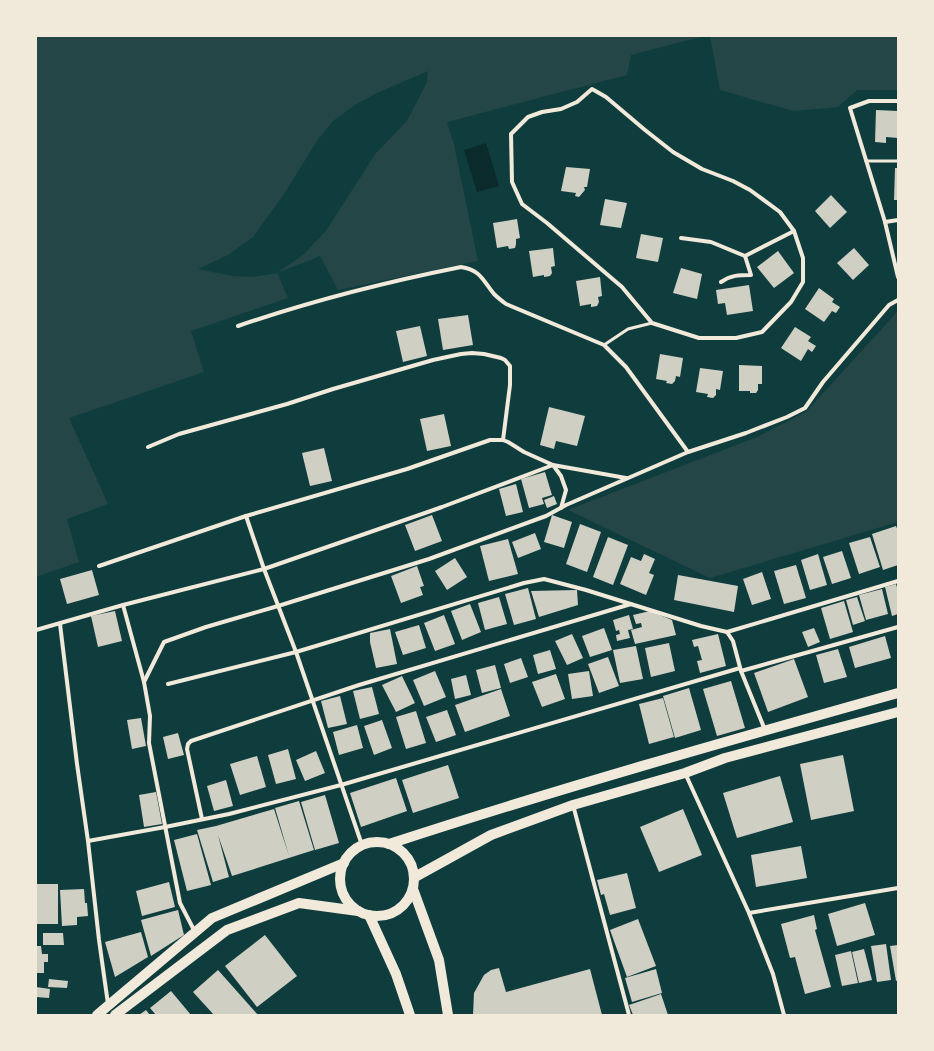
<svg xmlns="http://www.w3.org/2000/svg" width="934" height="1051" font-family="'Source Serif 4',serif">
<rect width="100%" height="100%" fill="#0f3d3e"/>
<g fill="#244646" fill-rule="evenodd">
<path d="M36,36H705L631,55L627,75L447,122L454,145L478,261L338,290L320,256L277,273L288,298L191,331L204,372L69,418L108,504L67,519L79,562L36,577ZM428,71L427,82L407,121L376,153L325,232L303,255L277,273L252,277L232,276L198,269L228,255L253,237L282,197L317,141L333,121L355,105L377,93Z"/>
<path d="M710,36H898V90H857L838,107L793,111L720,90Z"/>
<path d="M898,311V522L710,578L568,510L757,437L806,412Z"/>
</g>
<path fill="#0a2a2b" d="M486,143L499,186L477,192L464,150Z"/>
<g fill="#cfcfc3">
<path d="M876,110L898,111V138L886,137V143L875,142Z"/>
<path d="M566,167L590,169L587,187H584L585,190L579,197L575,196L576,193L561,191Z"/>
<path d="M895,168H898V200H894Z"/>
<path d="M831,195L847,212L830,228L815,211Z"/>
<path d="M605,199L627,203L621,228L600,225Z"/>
<path d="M517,219L520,238L516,239V244L515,248L509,249L508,246L497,248L493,223Z"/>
<path d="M641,234L663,238L658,262L636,258Z"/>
<path d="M553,248L555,266L551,267L552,273L550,276L544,277V275L533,277L529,251Z"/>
<path d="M854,248L869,265L853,280L837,263Z"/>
<path d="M778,251L794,273L774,288L757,267Z"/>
<path d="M681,268L702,274L697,299L673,293Z"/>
<path d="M600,277L602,296L598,297L599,302L597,306L591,307V304L580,306L576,281Z"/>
<path d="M749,285L753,311L727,315L725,303L718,304L716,290Z"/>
<path d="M819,288L834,299L832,302L840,307L836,313L832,311L824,322L805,309Z"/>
<path d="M468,315L473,345L443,350L438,319Z"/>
<path d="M420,326L427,356L403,362L396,331Z"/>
<path d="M795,327L811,337L808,341L816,346L812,352L808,349L801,361L781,348Z"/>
<path d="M660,354L683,358L680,377L676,376L675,381L672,384L666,383L667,381L656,379Z"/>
<path d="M739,365L762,366V384H758V390L756,393H750V391H739Z"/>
<path d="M700,368L723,371L720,390L716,389V395L713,398L707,397L708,394L696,392Z"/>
<path d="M549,407L585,416L577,446L556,441L554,449L540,445Z"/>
<path d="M444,414L451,446L427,451L420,419Z"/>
<path d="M324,448L332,481L310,486L302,453Z"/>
<path d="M545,472L552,495L542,498L544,504L529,508L521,479Z"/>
<path d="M516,484L523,512L506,516L499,489Z"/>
<path d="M554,496L557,504L547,508L544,500Z"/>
<path d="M432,515L442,541L415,551L405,525Z"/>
<path d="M552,515L572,522L564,548L544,542Z"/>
<path d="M580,524L601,532L587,572L566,564Z"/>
<path d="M896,526L898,531V565L883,570L872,534Z"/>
<path d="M535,533L541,549L518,558L512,542Z"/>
<path d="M608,537L628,545L613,585L593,577Z"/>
<path d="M870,537L880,567L859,574L849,543Z"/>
<path d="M508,539L518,574L489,581L480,546Z"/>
<path d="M842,551L851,578L832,584L823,557Z"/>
<path d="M644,554L655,559L649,573L654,575L646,595L620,584L631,557L641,561Z"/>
<path d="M818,554L827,585L810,590L801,560Z"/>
<path d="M455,558L467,577L447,590L435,571Z"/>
<path d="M796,565L806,598L784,604L774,571Z"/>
<path d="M417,566L424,586L420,587L423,595L401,603L391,576Z"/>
<path d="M92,570L99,595L67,604L60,579Z"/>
<path d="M762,572L771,599L752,605L743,579Z"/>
<path d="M678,575L738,586L734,612L674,600Z"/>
<path d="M896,584L898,591V614L892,616L885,587Z"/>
<path d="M528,588L536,619L514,625L505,594Z"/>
<path d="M882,589L888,614L866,620L859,595Z"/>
<path d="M577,590L578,605L539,617L531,591Z"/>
<path d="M499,597L507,624L485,630L478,603Z"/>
<path d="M857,597L865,621L853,625L846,600Z"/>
<path d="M844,601L853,632L830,639L821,608Z"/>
<path d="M470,604L481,632L462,640L451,611Z"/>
<path d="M115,611L122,641L98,647L91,616Z"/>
<path d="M650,611L672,620L676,635L635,644L631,630L642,627L641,623L636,624L633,615Z"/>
<path d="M444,615L455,644L435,651L424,623Z"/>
<path d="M629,615L633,629L628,630L630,638L617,641L616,635L620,634L619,630L616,631L613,620Z"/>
<path d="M419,625L426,648L403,655L395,632Z"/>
<path d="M604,628L612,650L590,657L582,636Z"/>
<path d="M814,628L820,642L808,647L802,632Z"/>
<path d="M390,629L397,664L376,668L370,642V633Z"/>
<path d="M572,634L583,658L567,665L555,641Z"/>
<path d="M718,634L726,666L700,673L697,661L702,660L698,646L694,647L692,640Z"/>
<path d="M885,636L891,658L855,668L849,647Z"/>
<path d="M669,643L675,671L651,677L645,648Z"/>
<path d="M636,646L643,679L620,683L613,650Z"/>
<path d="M838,649L847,677L824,683L816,655Z"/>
<path d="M550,650L556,669L538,674L533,655Z"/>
<path d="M608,657L619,686L599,693L588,664Z"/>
<path d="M521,658L528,677L510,683L504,664Z"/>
<path d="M794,659L808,697L768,712L754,673Z"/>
<path d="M495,665L501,688L482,693L476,670Z"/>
<path d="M435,671L446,697L424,706L413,680Z"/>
<path d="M589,671L593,696L572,699L568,674Z"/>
<path d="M556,674L565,699L542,707L532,682Z"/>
<path d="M466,675L471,695L455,699L451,679Z"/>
<path d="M402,676L415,703L396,712L382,685Z"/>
<path d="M731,681L745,728L717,736L703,689Z"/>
<path d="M372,687L379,714L360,719L353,691Z"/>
<path d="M689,688L701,730L675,738L663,696Z"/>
<path d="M501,689L510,716L465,732L455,705Z"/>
<path d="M340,696L347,724L328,728L321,701Z"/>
<path d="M663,698L674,737L649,744L639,704Z"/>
<path d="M447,710L456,735L436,742L426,717Z"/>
<path d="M416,711L426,743L406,749L396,717Z"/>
<path d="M141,718L146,746L132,749L127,720Z"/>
<path d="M382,720L392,748L374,755L364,726Z"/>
<path d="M357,725L363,748L339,755L333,732Z"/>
<path d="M178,733L184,755L168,759L163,737Z"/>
<path d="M288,749L296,779L276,784L268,755Z"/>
<path d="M316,751L325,773L305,781L296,760Z"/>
<path d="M843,755L854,811L811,820L800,764Z"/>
<path d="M257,756L266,787L240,795L230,764Z"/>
<path d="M448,765L459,798L413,813L402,780Z"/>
<path d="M780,776L793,822L737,838L723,793Z"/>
<path d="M396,778L407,811L361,827L350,793Z"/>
<path d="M226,780L233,806L214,811L207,786Z"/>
<path d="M156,792L162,824L144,827L139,795Z"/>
<path d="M325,795L339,843L315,850L301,802Z"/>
<path d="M299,801L314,850L232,876L218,835L229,877L213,882L197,830L216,826L274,809L289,856L275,808Z"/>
<path d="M683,809L702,855L659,872L640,827Z"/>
<path d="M197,834L211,885L187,891L174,840Z"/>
<path d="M801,846L807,878L756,887L751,855Z"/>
<path d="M627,873L636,908L610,915L604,894L601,895L597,880Z"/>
<path d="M169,882L175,907L142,916L136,891Z"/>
<rect x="36" y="884" width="22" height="40"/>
<path d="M84,889L85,903H87L88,916L77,917V925L62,926L60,890Z"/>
<path d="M865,903L875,935L837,946L828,914Z"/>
<path d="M178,910L184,935L151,956L141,920Z"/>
<path d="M814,915L817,929L815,930L831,987L805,994L795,957L790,958L781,924Z"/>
<path d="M638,919L656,966L627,977L610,930Z"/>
<path d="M141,932L148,957L115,977L105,942Z"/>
<path d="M43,933H63L64,945H43Z"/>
<path d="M265,935L297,976L257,1007L225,966Z"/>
<path d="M886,944L891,980L877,982L871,946Z"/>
<path d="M898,945V980L896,981L890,946Z"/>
<path d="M36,946H41L42,954H48V962H44V973H37Z"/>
<path d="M864,949L872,980L859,983L852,952Z"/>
<path d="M851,951L858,983L842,986L835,955Z"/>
<path d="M499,968L506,992L590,969L602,1015H473L474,993L484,975L491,970Z"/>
<path d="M656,969L662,993L632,1002L625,978Z"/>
<path d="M218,970L258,1015H214L193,992Z"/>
<path d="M49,979L68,981L67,988L48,987Z"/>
<path d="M36,987L50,989L49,998L36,997Z"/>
<path d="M171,991L191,1015H156L150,1008Z"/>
<path d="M661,994L668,1015H633L629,1005Z"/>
<path d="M146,1010L150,1015H139Z"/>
</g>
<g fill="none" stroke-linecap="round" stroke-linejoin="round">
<g stroke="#f1e9da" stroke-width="3">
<path d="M866,161H898"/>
<path d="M604,345L628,329L652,323"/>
</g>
<g stroke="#f1e9da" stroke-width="4">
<path d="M592,89L606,97L645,130L673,152L702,169L733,181L750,190L780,212L794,231L803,258V282L791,302L762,332L736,338H699L652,323L622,287L547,223L522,204L512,182L511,134L528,117L542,112L561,109L577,102Z"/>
<path d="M898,101H869L850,108L885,222L898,277"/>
<path d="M885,222L898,220"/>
<path d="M681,238L711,242L745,256L794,231"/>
<path d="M721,282C731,275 739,275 751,275L745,256"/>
<path d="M238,326C311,301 386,282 461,267C481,270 483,281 494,294C498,298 502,301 506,304L604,345L626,367L688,452"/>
<path d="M148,447L179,434L287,404L333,389L433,360L461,354L472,353L484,354L501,358L505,360L510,366V385L503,440"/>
<path d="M246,516L264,569L296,652L362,845"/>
<path d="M99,566L246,516L407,469L490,440H503L508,442L524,452L553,465L626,478"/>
<path d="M123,605L144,682L150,716L149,743L180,903L195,932"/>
<path d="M60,624L77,764L88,841L99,940L108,1004"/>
<path d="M36,630L123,605L264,569L442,507L553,465L561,476L566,490L561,508"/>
<path d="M727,632L898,581"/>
<path d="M741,671L898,627"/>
<path d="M144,682L164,642L206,627L278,606L429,559L546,516L566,505L688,452L746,433L787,417L805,408L823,382L889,305L898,300"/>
<path d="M168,684L296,652L524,583L544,579L586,590L701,626L727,632L733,641L741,671L765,730"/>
<path d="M685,773L749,913L773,974L784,1015"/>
<path d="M573,805L629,1015"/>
<path d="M202,819L187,749L188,744L191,741L359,685L631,604"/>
<path d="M88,841L165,827L229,814L341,785L740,668"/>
<path d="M749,913L898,888"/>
</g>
<g stroke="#f1e9da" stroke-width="10">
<circle cx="377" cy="879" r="37"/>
<path d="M389,844C557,789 727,741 898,693"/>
<path d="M415,877L491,835L573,805L685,773L725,758L898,712"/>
<path d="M413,889L439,960L448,1015"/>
<path d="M369,915L396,974L410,1015"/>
<path d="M97,1015L212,918L344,863"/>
<path d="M115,1015L227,930L299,903L358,911"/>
</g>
</g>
<rect width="934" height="1051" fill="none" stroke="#f1e9da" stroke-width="74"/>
</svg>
